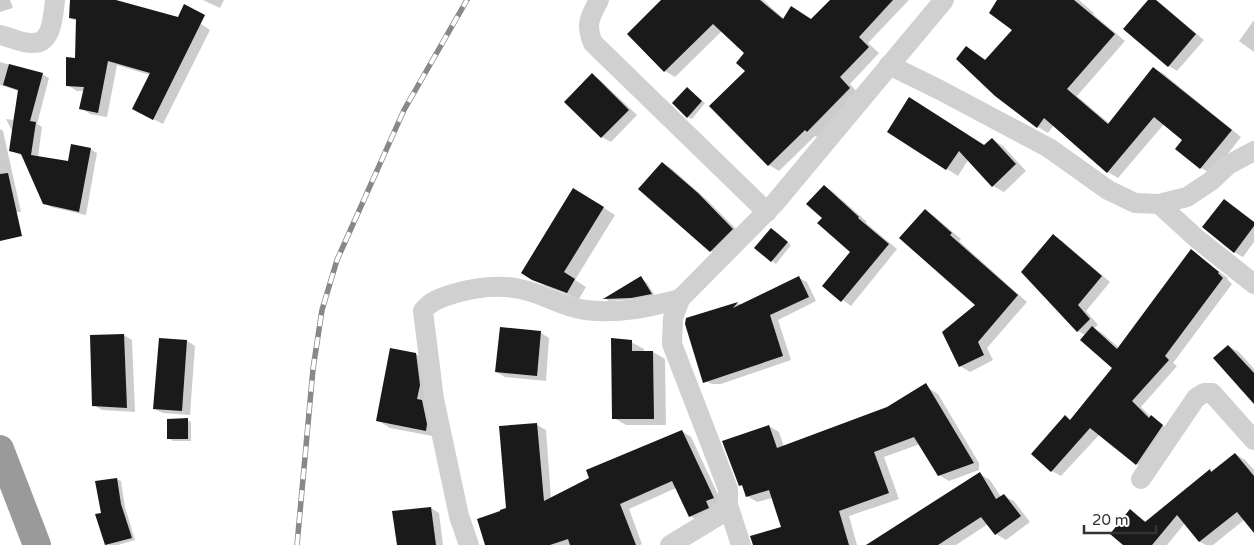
<svg xmlns="http://www.w3.org/2000/svg" width="1254" height="545" font-family="'Varela Round',sans-serif">
<rect width="100%" height="100%" fill="#fff"/>
<g fill="#0003">
<path d="M0,0H10L13,8L0,12Z"/>
<path d="M72,0H111L201,24L210,30L163,124L143,114L150,75L117,65L107,117L90,114L81,108L84,91H77L67,85L76,59L77,21L70,18Z"/>
<path d="M203,0H224L220,8Z"/>
<path d="M663,0H763L784,19L812,20L832,0H909L868,43L879,53L850,84L859,94L818,137L815,136L779,171L769,165L711,106L747,71L746,53L722,31L675,77L665,71Z"/>
<path d="M999,0H1079L1094,13L1093,14L1125,41L1077,96L1110,124L1153,68L1164,74L1241,137L1212,174L1201,168L1177,149L1184,140L1164,124L1118,178L1108,172L1054,125L1048,133L1038,127L966,47L986,60L1014,30Z"/>
<path d="M1150,0H1155L1160,3L1204,40L1177,71L1169,66L1125,29Z"/>
<path d="M1254,20V52L1239,41Z"/>
<path d="M0,62L42,74L49,78L37,124L42,127L38,157L69,162L90,149L97,153L86,215L51,207L44,203L23,156L10,150L13,133L6,119L13,120L19,91L0,85Z"/>
<path d="M592,75L600,80L637,115L611,142L602,137Z"/>
<path d="M687,89L705,103L692,119L688,117Z"/>
<path d="M0,129L3,131L21,212H0Z"/>
<path d="M889,132L984,146L992,139L1003,146L1026,171L1004,192L993,186L968,160L958,176Z"/>
<path d="M662,163L671,168L706,199L741,234L719,256L711,251Z"/>
<path d="M824,186L832,191L867,222L866,223L897,249L851,306L824,286L852,252L823,218Z"/>
<path d="M585,196L615,215L575,280L586,287L579,299L545,286L523,273Z"/>
<path d="M1224,201L1254,222V242L1243,257L1234,252Z"/>
<path d="M925,210L934,216L961,239L959,241L1027,302L987,348L993,360L970,372L960,366L977,305Z"/>
<path d="M775,231L791,245L776,264L756,248Z"/>
<path d="M1054,236L1062,241L1110,282L1086,311L1098,325L1094,328L1102,333L1119,348L1191,251L1228,278L1227,279L1232,284L1173,363L1177,366L1141,407L1151,417L1172,432L1147,469L1137,464L1100,434L1061,476L1052,471L1065,417L1071,421L1114,368L1085,335L1078,331Z"/>
<path d="M799,278L807,282L816,301L778,320L791,360L721,384H712L704,380L687,319L738,303L742,305Z"/>
<path d="M636,280H643L647,283L655,296L636,299L609,301L606,299Z"/>
<path d="M501,329L541,333L549,338L546,381L505,377L496,372Z"/>
<path d="M124,335L132,340L135,412L102,410L94,405Z"/>
<path d="M187,341L195,346L190,415L163,413L154,409Z"/>
<path d="M631,342L644,349V352H653L665,359L666,425H626L614,418Z"/>
<path d="M1228,346L1239,352L1254,369V400L1240,389Z"/>
<path d="M416,354L428,361L438,437L390,428L377,420Z"/>
<path d="M928,388L938,394L979,463V470L949,481L939,475L920,444L884,457L899,499L849,516L857,545H770L782,528L772,498L757,502L747,496L745,488L740,485L769,426L779,432L784,447L888,408Z"/>
<path d="M187,420L191,422V441H173L169,438Z"/>
<path d="M537,425L546,430L551,498L682,431L691,437L722,503L699,521L690,516L676,488L629,509L642,544L640,545H486L508,508Z"/>
<path d="M1235,454L1245,460L1253,469L1254,468V531L1244,520L1213,545H1206L1200,542L1185,523L1167,545H1125L1130,511L1147,522L1210,471L1213,472Z"/>
<path d="M980,474L990,480L1001,497L1004,496L1014,501L1030,522L1006,540L996,534L988,524L956,545H865L872,543Z"/>
<path d="M117,479L121,481L125,507L135,540L118,545H106L97,515L102,514Z"/>
<path d="M431,508L439,513L443,545H398Z"/>
</g>
<g fill="#1a1a1a">
<path d="M70,0H116L178,17L184,4L205,15L153,120L132,109L150,73L108,61L98,113L79,109L84,87L66,86V57L75,58L76,19L69,18Z"/>
<path d="M661,0H760L783,19L791,6L811,19L830,0H893L859,37L869,47L840,77L850,88L807,132L805,130L768,166L709,106L745,71L736,63L744,53L713,24L664,72L627,34Z"/>
<path d="M997,0H1074L1115,34L1067,89L1108,124L1153,67L1232,130L1200,169L1175,149L1182,140L1154,117L1107,173L1044,118L1037,128L995,96L956,59L966,46L985,60L1012,30L989,13Z"/>
<path d="M1148,0H1156L1196,34L1168,67L1123,29Z"/>
<path d="M9,64L43,73L30,121L36,122L31,155L68,161L71,144L91,148L79,212L43,204L21,154L9,151L18,90L3,85Z"/>
<path d="M592,73L629,110L601,138L564,102Z"/>
<path d="M687,87L702,101L687,118L672,103Z"/>
<path d="M909,97L984,145L992,138L1016,164L992,187L959,151L946,170L887,132Z"/>
<path d="M662,162L698,193L733,229L710,252L638,189Z"/>
<path d="M8,173L22,236L0,241V174Z"/>
<path d="M824,185L859,217L858,218L889,244L841,302L822,286L850,252L817,223L822,218L806,204Z"/>
<path d="M573,188L604,207L564,272L575,279L567,293L532,280L521,273Z"/>
<path d="M1224,199L1254,222V226L1234,253L1202,227Z"/>
<path d="M925,209L952,233L950,235L1018,295L978,342L984,355L959,367L942,332L975,305L899,238Z"/>
<path d="M771,228L788,242L771,262L754,248Z"/>
<path d="M1053,234L1102,276L1078,305L1090,319L1077,332L1021,272Z"/>
<path d="M1191,249L1219,272L1218,273L1223,278L1165,356L1169,360L1132,401L1149,418L1151,415L1163,425L1136,465L1090,428L1051,472L1031,454L1065,415L1070,420L1112,368L1080,340L1092,326L1117,349Z"/>
<path d="M641,276L652,294L631,298L603,299Z"/>
<path d="M799,276L809,297L770,315L783,356L703,383L685,324L686,318L738,302L733,308Z"/>
<path d="M500,327L541,331L537,376L495,372Z"/>
<path d="M124,334L127,408L92,406L90,335Z"/>
<path d="M159,338L187,340L182,411L153,409Z"/>
<path d="M611,338L632,340V351H653L654,419H612Z"/>
<path d="M1228,345L1254,373V404L1213,358Z"/>
<path d="M390,348L416,353L420,385L417,399L422,400L427,424L426,431L376,421Z"/>
<path d="M926,383L974,463L938,476L914,437L874,452L889,493L839,511L849,545H753L750,536L781,527L769,490L746,497L742,485L739,486L722,441L769,425L777,448L887,407Z"/>
<path d="M188,418V439H167V419Z"/>
<path d="M537,423L544,501L589,478L586,470L682,430L714,498L706,501L709,508L689,517L672,481L620,504L636,545H570L568,539L550,545H485L477,519L500,511V510L506,508L499,426Z"/>
<path d="M1235,453L1254,476V533L1237,512L1199,542L1177,515L1152,545H1123L1110,534L1130,509L1145,522L1210,469L1211,472Z"/>
<path d="M980,472L996,499L1004,494L1021,516L995,535L981,517L938,545H866Z"/>
<path d="M117,478L121,504L132,538L105,545L95,514L101,513L95,481Z"/>
<path d="M431,507L436,545H397L392,511Z"/>
</g>
<g fill="none" stroke-linecap="round" stroke-linejoin="round">
<g stroke="#d0d0d0" stroke-width="20">
<path d="M599,0C590,17 585,24 593,43L767,212"/>
<path d="M0,35C10,37 21,43 31,43C53,45 53,15 55,0"/>
<path d="M889,65L940,90L1049,148L1108,190L1135,203L1159,204L1187,197L1211,181L1228,165L1254,151"/>
<path d="M1159,204L1196,238L1254,284"/>
<path d="M1141,479L1196,398L1204,393H1212L1254,440"/>
<path d="M728,505L741,545"/>
<path d="M469,545L459,516L434,399L423,311C431,300 443,297 456,293C477,287 497,284 520,289C542,293 562,307 585,310C620,314 646,308 680,299"/>
<path d="M670,545L718,516L728,505V489L672,344L673,318L680,299L774,204L944,0"/>
</g>
<path stroke="#9a9a9a" stroke-width="28" d="M0,449L37,545"/>
<g stroke="#888" stroke-width="5.5">
<path id="rail" d="M297,545L313,369L322,310L337,260L404,110L467,0"/>
</g>
<use href="#rail" stroke="#fff" stroke-width="4" stroke-dasharray="11" stroke-linecap="butt"/>
</g>
<path d="M1084 525v8h72v-8" fill="none" stroke="#333333" stroke-width="2.5"/>
<text x="1092" y="525" font-size="15" fill="#333333" stroke="#ffffff" stroke-width="4" paint-order="stroke">20 m</text>
</svg>
